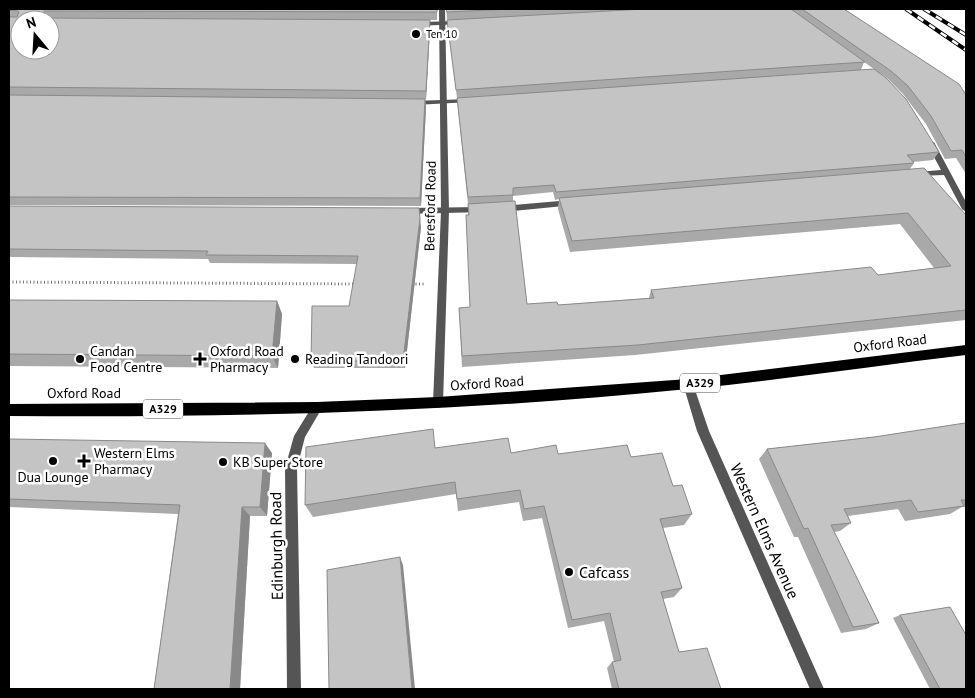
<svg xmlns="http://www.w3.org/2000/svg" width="975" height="698" font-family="'PT Sans',sans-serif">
<rect width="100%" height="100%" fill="#fff"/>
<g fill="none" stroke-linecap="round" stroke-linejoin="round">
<g stroke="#777" stroke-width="3" stroke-dasharray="1 2.5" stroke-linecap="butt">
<path d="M9,282L356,284"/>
<path d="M412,284H426"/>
</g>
<g fill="#555" fill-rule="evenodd">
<path d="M461,21L464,23L463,24L416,26L413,24L416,22Z"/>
<path d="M469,99L471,100V102L414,105L411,103L414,101Z"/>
<path d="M928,142H934L935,144L966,202V212L962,209L944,175L917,176L913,174L917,172L941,170L927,144Z"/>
<path d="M571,200L574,201V205L503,212L499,209L503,206Z"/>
<path d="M481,207L484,208V212L406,214L402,211L406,208Z"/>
<path d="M317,403L321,405L322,408L305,437L297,468L301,689H287L285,468L294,436L313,405Z"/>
</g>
<g fill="#555" fill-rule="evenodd">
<path d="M439,9H445L449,211L443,403L442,406L438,408L434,406L433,403L441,211Z"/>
<path d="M688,380L692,381L693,384L709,431L824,689H810L697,431L683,384L684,381Z"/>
</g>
<path fill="#000" fill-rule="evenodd" d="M966,345V355C873,366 781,380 688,389C463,412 235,418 9,416V404L317,402L438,397L688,379Z"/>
<g stroke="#000" stroke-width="4">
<g id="rail">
<path d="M906,9L966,50"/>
<path d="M924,9L966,35"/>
</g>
</g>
<use href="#rail" stroke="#fff" stroke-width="2.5" stroke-dasharray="7" stroke-linecap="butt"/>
</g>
<g fill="#a9a9a9" fill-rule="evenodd">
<path d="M9,9H437V20H366H430V28L426,99H425L426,107L421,206L9,205Z"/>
<path d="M446,9H844L966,95V174L956,158L945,159L926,124L903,94L887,78L880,73L939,152L933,160L913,162L914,163L910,169L966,215V320L635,355L462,367L459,308L470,307L468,205L457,98L448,28ZM864,62L874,69L503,95L861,70ZM553,192L555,200L559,199L558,209L570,252L900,224L934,268L878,275L651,290L649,298L558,305L527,304L513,201V196Z"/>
<path d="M9,206L421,227L405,368H314L311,361L349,306L357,264L210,263L208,259L9,257Z"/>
<path d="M9,300L277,301L282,314L278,368L9,366Z"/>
<path d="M966,424V507H962L950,514L905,521L898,509L848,516L851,523L840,531L834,532L879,623L866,629L841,633L798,537H794L759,459L767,449L874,437Z"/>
<path d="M9,439L272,453L267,516H250L240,689H154L178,514L9,507Z"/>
<path d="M511,453L558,454L631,457L673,486L692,514L684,525L663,528L682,588L674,597L663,599L679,652L721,689H612L607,668L612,662H614L604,621L568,628L542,518L523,521L519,502L458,511L456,494L313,517L305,505Z"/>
<path d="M900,615L966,689H930L893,618Z"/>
</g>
<g fill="#898989">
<path d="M430,20V28L426,99V91Z"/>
<path d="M425,99L426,107L421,206L420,198Z"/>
<path d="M419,208L421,227L405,368L403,361Z"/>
<path d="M277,301L282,314L278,368L272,356Z"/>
<path d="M265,443L272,453L267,516L260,507Z"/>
<path d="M242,507L250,516L240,689H230Z"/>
<path d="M400,557L403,565L415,689H412Z"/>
</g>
<g fill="#c4c4c4" stroke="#898989" fill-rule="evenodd">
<path d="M9,9H437V12L44,11L46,18L430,20L426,91L9,87V17H17L19,12L18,11L9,10ZM20,20H50V50H20Z"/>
<path d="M446,9H512L447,12Z"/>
<path d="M644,9H791L865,62L456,90L447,20Z"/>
<path d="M802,9H844L959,84L966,95V157L962,150L951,151L931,116L908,86L891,71Z"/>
<path d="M874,69L886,78L906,99L939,152L907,155L914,163L556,192L554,185L513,188V195L468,197L457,98Z"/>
<path d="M9,95L425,99L420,198L9,197Z"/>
<path d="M924,168L966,215V310L638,345L462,356L459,308L470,307L466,215H469L468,204L515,201L527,304L557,302L558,305L654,298L651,290L871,267L878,275L951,266L908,213L572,241L559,198Z"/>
<path d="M9,206L419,208L420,218L403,361H311L312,306H349L358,256L206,255L208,251L9,249Z"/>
<path d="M9,300L277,301L272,356L9,354Z"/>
<path d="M965,423L966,424V500H961L964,506L918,512L911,500L844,509L851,523L831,525L879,623L853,627L808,528L804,529L767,449L874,437Z"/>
<path d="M433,429L435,448L508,438L511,453L556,445L558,454L627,445L631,457L662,453L673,486L682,485L692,514L660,519L682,588L661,592L679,652L707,648L721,689H619L612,662L621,660L610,613L572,620L544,506L524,509L520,490L457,499L455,482L305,505L306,447Z"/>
<path d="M9,439L265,443L260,507H242L230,689H154L180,505L9,499Z"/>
<path d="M400,557L412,689H329L327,570Z"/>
<path d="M950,607L966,635V689H940L900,615Z"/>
</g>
<g fill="#000" stroke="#fff" stroke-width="2">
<circle cx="416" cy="34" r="5"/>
<circle cx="80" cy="359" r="5"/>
<path d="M197.5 351.5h5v5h5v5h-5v5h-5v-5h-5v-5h5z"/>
<circle cx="295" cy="359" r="5"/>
<circle cx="53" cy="461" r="5"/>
<path d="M81.5 453.5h5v5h5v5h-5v5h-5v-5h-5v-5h5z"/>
<circle cx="223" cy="462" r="5"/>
<circle cx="569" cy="572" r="5"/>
</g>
<g text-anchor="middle" stroke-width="5" stroke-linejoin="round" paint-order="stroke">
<g font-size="11" fill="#000" stroke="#fff" text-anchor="start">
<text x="426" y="38">Ten 10</text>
</g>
<g fill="#fff" stroke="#4c4c4c" stroke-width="1">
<rect x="680" y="373.5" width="40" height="19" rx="4"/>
<rect x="143" y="399.5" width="40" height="19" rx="4"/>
</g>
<g font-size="12" font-weight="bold" fill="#000">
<text x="700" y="387">A329</text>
<text x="163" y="413">A329</text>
</g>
<g font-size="14" fill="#000" stroke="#fff">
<text transform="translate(430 206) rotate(-89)" y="5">Beresford Road</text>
<text transform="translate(890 343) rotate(-7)" y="5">Oxford Road</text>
<text transform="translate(487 383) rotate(-4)" y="5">Oxford Road</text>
<text x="84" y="398">Oxford Road</text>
</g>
<g font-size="14" fill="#000" stroke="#fff" text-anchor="start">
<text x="90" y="356">Candan<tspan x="90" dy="16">Food Centre</tspan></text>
<text x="210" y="356">Oxford Road<tspan x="210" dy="16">Pharmacy</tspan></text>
<text x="305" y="364">Reading Tandoori</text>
<text x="94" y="458">Western Elms<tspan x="94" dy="16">Pharmacy</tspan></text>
<text x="233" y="467">KB Super Store</text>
<text x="53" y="482" text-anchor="middle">Dua Lounge</text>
</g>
<g font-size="16" fill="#000" stroke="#fff">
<text transform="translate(765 531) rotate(66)" y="6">Western Elms Avenue</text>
<text transform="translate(276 546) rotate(-91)" y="6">Edinburgh Road</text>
</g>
<g font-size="16" fill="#000" stroke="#fff" text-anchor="start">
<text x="579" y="578">Cafcass</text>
</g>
</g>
<rect width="975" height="698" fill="none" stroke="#000000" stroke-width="20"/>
<g transform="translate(35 35) rotate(342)"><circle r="24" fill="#ffffff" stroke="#999999"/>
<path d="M0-4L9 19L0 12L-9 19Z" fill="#000000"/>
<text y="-8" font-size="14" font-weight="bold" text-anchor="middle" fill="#000000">N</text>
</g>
</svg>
